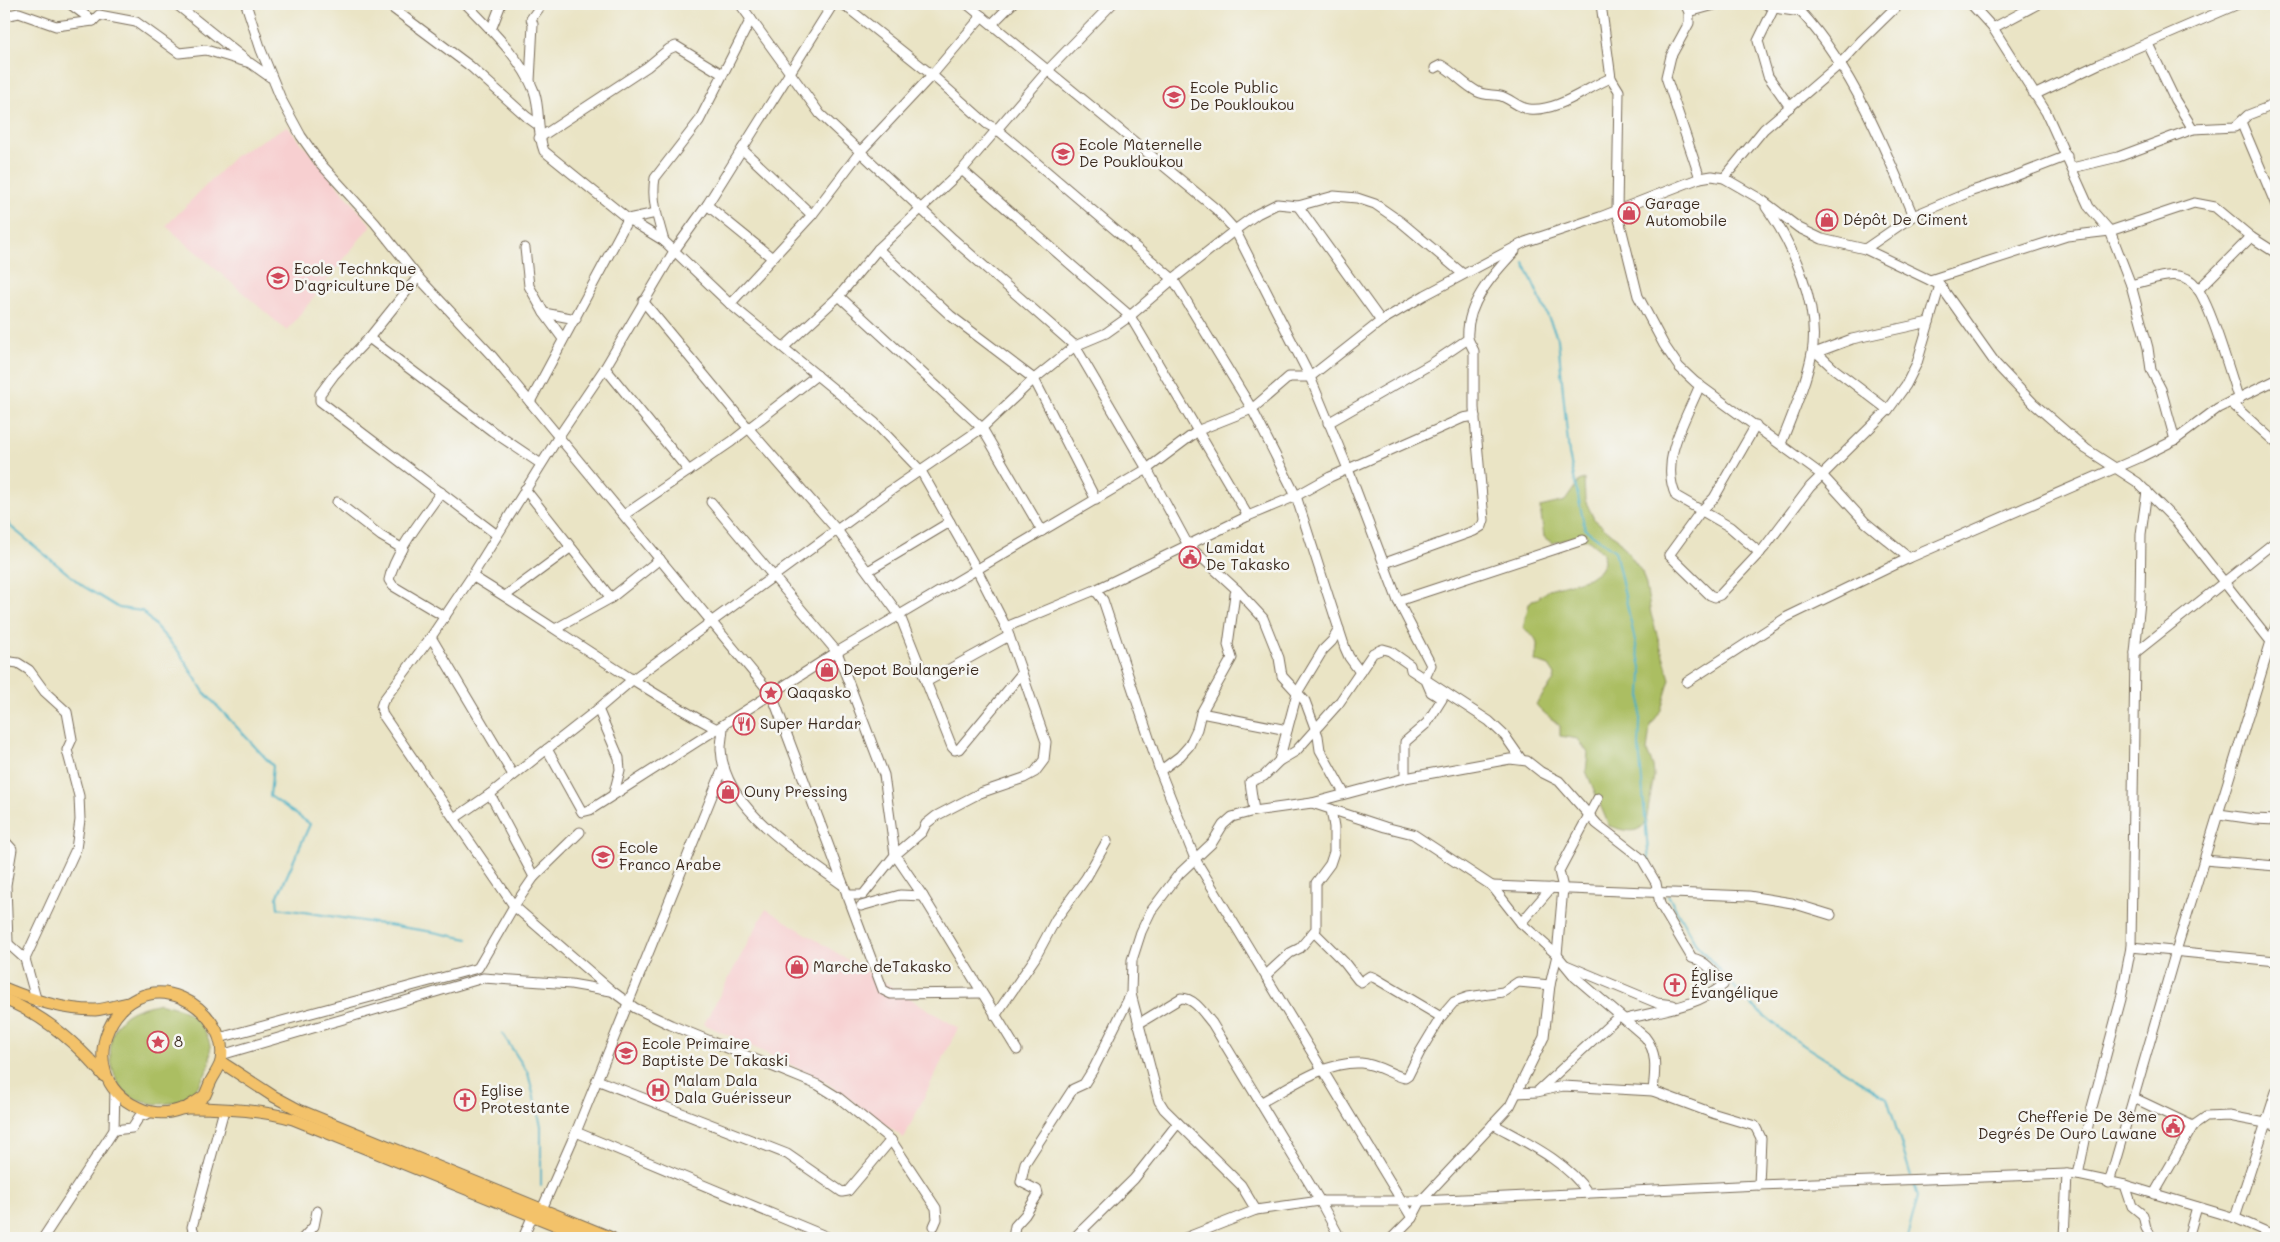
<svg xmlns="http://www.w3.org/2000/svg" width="2280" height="1242" font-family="Mali,sans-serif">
<rect width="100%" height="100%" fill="#f6f6f2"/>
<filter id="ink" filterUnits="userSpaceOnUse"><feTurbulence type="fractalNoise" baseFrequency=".02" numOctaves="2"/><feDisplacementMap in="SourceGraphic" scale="10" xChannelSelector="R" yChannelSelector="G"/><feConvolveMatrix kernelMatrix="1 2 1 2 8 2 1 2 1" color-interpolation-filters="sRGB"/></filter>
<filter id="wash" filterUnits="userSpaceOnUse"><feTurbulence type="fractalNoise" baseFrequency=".0096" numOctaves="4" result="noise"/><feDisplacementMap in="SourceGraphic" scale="20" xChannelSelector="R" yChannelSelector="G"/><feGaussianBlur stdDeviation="1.12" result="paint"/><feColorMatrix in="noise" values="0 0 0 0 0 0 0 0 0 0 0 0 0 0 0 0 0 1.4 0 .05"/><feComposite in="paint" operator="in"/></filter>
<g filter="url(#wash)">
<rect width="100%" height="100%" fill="#eae4c5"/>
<g fill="#f7cfd0">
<path d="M287,126L371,225L287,331L166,226L235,156Z"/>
<path d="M766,909L958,1028L904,1138L823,1080L704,1024Z"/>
</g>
<g fill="#abbe62" stroke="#737440">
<path d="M1584,479L1585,500L1594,519L1618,539L1642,572L1646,585L1651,614L1670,679L1661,710L1650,727L1647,751L1653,766L1654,776L1646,822C1637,836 1623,830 1609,826L1586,771L1588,753L1578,739L1560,736V726C1554,720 1540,711 1536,704L1554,680L1555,675L1549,666L1535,661C1538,641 1540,640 1523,628L1529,604L1532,600L1537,599L1549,589L1589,578L1599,571L1604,563L1603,553L1588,540L1576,537L1552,543L1544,537L1540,507L1565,501L1579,481Z"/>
<path d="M160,1003C168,1006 178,1007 186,1012C211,1028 218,1055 202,1080C198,1087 193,1093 187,1097C172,1107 143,1106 128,1095C110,1082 105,1043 117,1025C126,1010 145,1007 160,1003Z"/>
</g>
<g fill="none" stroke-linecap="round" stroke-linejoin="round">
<g stroke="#47b0c5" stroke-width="2">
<path d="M1524,263L1558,339L1569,454L1585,529L1615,551L1642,672L1639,747L1649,863"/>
<path d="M4,516L10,526L83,586L119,608L142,611L179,652L204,692L273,766L270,796L310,824L277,898L278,908L433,932L468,939"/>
<path d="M1668,895L1695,943L1748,1002L1789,1036L1887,1098L1911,1176"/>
<path d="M502,1033L528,1073L541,1126V1186"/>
<path d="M1907,1238L1918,1197L1914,1183"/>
</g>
</g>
</g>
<g filter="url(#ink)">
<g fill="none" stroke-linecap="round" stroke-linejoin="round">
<g stroke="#786b58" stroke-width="11">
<g id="minor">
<path d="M70,4L93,21"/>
<path d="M176,4L246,60"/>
<path d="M246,4L261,50L281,99L301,136L320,163L375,223L418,277L492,356L772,695L883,990L891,994L981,993"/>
<path d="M387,4L470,66L527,117L538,125"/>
<path d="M466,4C489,28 522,59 534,91C541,110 536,131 544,151L628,219L664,241L730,304L875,423L921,471L977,570L1006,627L1095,590L1248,516L1296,496L1330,477L1463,418L1475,416"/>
<path d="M740,4L820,114L953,239L1075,346L1147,469L1188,545L1237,590L1263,618L1279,658L1282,676L1305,701L1318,736L1320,750L1344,793"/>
<path d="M833,4L707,205L674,251L605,368L559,436L472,576L431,637L383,701L381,707L383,715L514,906L612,991L635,1008L671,1025L818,1085L839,1098L891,1140L936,1208L937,1219L934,1226"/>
<path d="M843,4L932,75L987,124L998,130L1173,279L1252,409L1296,496L1345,648L1349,657L1360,672"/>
<path d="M967,4L1216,209L1235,230L1310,377L1348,469L1398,601L1431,665L1425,678L1431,692L1442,699L1427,723L1405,742V778"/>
<path d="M1601,4L1611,78L1619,91L1617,211L1638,296L1664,345L1679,367L1695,382L1822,475L1865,522L1909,558"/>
<path d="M1685,4L1689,12V23L1671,56L1666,77L1700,178"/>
<path d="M1766,4L1774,8L1801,12C1851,66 1885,148 1913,216"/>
<path d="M1971,4L1993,28L2046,112L2089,207L2110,231L2131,285L2148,348L2151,370L2161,389L2175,440"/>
<path d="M1774,8L1758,41L1768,76L1790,107"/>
<path d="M1689,12L1718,4"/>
<path d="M4,16L19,13L56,26L93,21L99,15L136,22L179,53L206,50L250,63L270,77"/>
<path d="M992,24L1012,4"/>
<path d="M1993,28L2038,4"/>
<path d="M491,30L501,4"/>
<path d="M2148,44L2175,100L2193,129"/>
<path d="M1435,68L1441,65C1454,72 1464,85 1478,92C1486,96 1493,94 1501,96C1511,99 1518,108 1529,109C1558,112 1586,88 1611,78"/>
<path d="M530,81L533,24L531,19L542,4"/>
<path d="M2034,95L2099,64L2238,4"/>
<path d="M2241,122L2276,205"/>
<path d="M539,138L647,67L669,49L676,46L722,74"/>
<path d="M742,149L812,215"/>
<path d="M2072,168L2118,157L2193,129L2235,127L2248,115L2276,104"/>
<path d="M962,170L1130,316L1248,516"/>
<path d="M1724,178L1764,129L1841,63L1861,41L1899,4"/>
<path d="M707,205L771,257"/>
<path d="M1298,206L1381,321"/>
<path d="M1766,207C1793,244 1820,307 1812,353C1806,384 1792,415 1781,444"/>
<path d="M664,241C658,220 651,199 655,178L699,121L751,19"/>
<path d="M525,248L529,286L544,313L563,339"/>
<path d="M878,249L951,316L1034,379L1096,500"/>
<path d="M1865,249L1913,216L1972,191L2000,182L2067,156"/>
<path d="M418,277L369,338L334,375L320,394V401L497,535"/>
<path d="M1930,280L2067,236L2110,231L2194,203L2215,207L2251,237L2276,253"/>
<path d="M2131,285C2149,280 2175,269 2191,281C2208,293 2231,377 2239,400"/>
<path d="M2198,290L2251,237"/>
<path d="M839,296L982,428L1042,531"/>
<path d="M643,301L749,429L837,530L900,616L952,747L955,750L959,749L1022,673"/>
<path d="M730,304L812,215L860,152L932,75L982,16"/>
<path d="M544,313L576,319"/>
<path d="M369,338L492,431L541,464"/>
<path d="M784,347L839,296L878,249L962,170L1048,70L1112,4"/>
<path d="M1816,352L1833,368L1888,410"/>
<path d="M1812,354L1852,339L1929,322"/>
<path d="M605,368L689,471"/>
<path d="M1700,385C1686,419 1659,460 1676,496L1730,527L1760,553"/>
<path d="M530,402L628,219L656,213"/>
<path d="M2230,402L2276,443"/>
<path d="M1328,423L1431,364L1468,339C1465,305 1493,274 1515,251"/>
<path d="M1756,425L1714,498L1701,511L1669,555L1710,595L1715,597L1720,595L1764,548L1810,487L1888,410L1906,385L1917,363L1940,285"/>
<path d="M525,489L611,598"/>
<path d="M441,492C424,517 395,551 389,580L393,586L445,617"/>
<path d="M337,502L381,536L403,549"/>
<path d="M711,502L837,652L884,775L895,855L863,895H847"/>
<path d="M624,515L731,442L817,375"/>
<path d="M1385,563L1474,531L1482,526L1484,520L1474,408V351L1468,339"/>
<path d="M868,571L950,522"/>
<path d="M472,576C554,626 632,684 717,729"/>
<path d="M1095,590L1103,600L1160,771L1195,859L1412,1218"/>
<path d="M505,596L570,548"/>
<path d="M1398,601L1583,540"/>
<path d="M1006,627L1046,742L1044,760L1035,772L1024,778L980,793L936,816L926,824L922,832L895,855L923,896L1017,1050"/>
<path d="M557,628L611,598L660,559"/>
<path d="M431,637L513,775"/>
<path d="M2135,653L2276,541"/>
<path d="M4,661L18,663L29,670L45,692L67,712L72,739L67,750L79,796L80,820L76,849L25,959"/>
<path d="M926,682L1009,636"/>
<path d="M1687,682L1787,617L1909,558L2141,457L2175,440L2218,408L2276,380"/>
<path d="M598,709L619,758L620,770L614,793"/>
<path d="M1201,713L1287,730"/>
<path d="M723,726C723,733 721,741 721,749C723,809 801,854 844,886"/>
<path d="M547,749L582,812L590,810L837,652L1147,469L1199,430L1252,409L1289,377H1310L1381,321L1425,295L1525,242L1600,217L1700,178L1712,176L1724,178L1762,200L1799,228L1822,239L1865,249L1940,285L1996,364L2034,404L2086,449L2137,482L2176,521L2276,648"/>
<path d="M1279,761L1297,693L1323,650L1332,641L1339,629"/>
<path d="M1160,771L1180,756L1189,746L1197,729L1201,713L1232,658L1228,645L1235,594L1237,590"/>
<path d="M1312,803L1405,778L1510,759L1527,761L1541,772L1559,781L1597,824L1642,859L1656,883L1660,904L1692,958C1707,961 1714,973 1723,985C1695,1008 1660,1010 1626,1019"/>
<path d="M1254,811L1250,782L1264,776L1279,761L1296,751L1339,703L1373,653L1383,649L1390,651L1410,665L1411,670L1489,721L1505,736L1521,759"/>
<path d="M2219,814L2254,819L2276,820"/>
<path d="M455,818L490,794"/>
<path d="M4,840L12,849L6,885L8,943"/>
<path d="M2204,860L2276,866"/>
<path d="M534,877L490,794L598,709L632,680L890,491L982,428L1034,379L1075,346L1106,333L1130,316L1173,279L1235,230L1257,214L1277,204L1298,206L1334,196L1357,198L1375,204L1401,222L1463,274"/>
<path d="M1492,886L1749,896L1792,903L1831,915"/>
<path d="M861,906L900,895L923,896"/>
<path d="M1521,923L1551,888"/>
<path d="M1314,932L1344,962L1358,980L1361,982L1370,976L1375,978L1441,1017"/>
<path d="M4,940L25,959L37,1002"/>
<path d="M2131,947L2276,961"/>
<path d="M1566,965L1657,1003L1673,1005"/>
<path d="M1266,975L1290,953L1300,948L1316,929V883L1330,864L1334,852V827L1331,809"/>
<path d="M995,1016L1035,958L1056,919L1086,878L1107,841"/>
<path d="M1138,1024L1181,998C1195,998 1204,1014 1212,1023L1320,1201L1340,1238"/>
<path d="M219,1038L478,968L514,906L534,877L580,832"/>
<path d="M221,1055L483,978L571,984L611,991"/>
<path d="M597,1080L787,1154L842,1192L848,1191L891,1140"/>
<path d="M1539,1090L1619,1016"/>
<path d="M1517,1093L1537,1092L1563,1086L1653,1091L1715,1114L1755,1126L1761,1138L1759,1185"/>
<path d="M2134,1098L2193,1126"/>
<path d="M1260,1103C1290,1087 1325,1061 1361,1063C1377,1064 1390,1074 1405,1078L1408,1076L1420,1052L1441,1017L1454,1002L1468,997L1503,992L1518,982L1550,985"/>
<path d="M1493,1124C1525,1142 1567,1161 1588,1193"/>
<path d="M114,1130L132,1128L139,1117L152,1112"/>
<path d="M576,1132L830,1238"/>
<path d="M2078,1175L2091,1111L2121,999L2131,947L2135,653L2140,601L2141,534L2147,491"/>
<path d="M2109,1183L2176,951L2276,625"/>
<path d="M2125,1185L2132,1206L2143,1215L2146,1228L2152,1238"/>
<path d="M2154,1194L2193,1126L2206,1117L2229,1116L2276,1125"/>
<path d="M542,1209L576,1132L724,766"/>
<path d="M1256,1210L1241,1185L1164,1109L1159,1101L1131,994L1132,960L1141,932L1151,911L1179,874L1212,843L1223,825L1232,817L1254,811L1312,803L1385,827L1413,834L1492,886L1521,923L1557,955L1575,977L1645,1037C1658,1053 1655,1071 1653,1091"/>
<path d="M2235,1218L2276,1092"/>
<path d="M1082,1230L1089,1238"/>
<path d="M43,1238L114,1130L115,1090"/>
<path d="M196,1238L192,1227L224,1110"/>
<path d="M303,1238L314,1226L317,1211"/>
<path d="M523,1238L533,1215"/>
<path d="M1013,1238L1015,1226L1025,1215L1038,1194L1037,1190L1021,1182L1025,1163L1073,1089L1084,1084L1094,1068L1131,994"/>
<path d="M1074,1238L1134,1179L1178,1123"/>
<path d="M1185,1238L1256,1210L1320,1201H1421L1759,1185L2067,1174L2078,1175L2125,1185L2235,1218L2276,1236"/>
<path d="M1392,1238L1412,1218L1421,1201L1510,1106L1544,1037L1550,985L1557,955L1563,888L1559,871L1598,798"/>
<path d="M2064,1238L2067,1174"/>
<path d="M2188,1238L2197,1207"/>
</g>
</g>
<g stroke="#786b58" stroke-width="13">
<g id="major">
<path d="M4,988C33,1000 63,1010 95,1010C106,1009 118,1005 129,1003"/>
<path d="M4,999C45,1016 76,1042 104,1076"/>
<path d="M221,1062L273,1096L299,1110L612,1238"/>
<path d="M186,1108C192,1104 200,1100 205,1095C207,1091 209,1085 211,1081C214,1075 220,1067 221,1061C226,1034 205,1008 182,998C116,969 67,1074 137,1107C146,1112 159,1114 170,1112C176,1111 182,1108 188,1108C221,1108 261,1110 293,1119L588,1238"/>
</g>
</g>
<use href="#minor" stroke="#fff" stroke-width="9"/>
<use href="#major" stroke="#f3c26a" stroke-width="11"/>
</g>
</g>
<defs>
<g id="school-ring" transform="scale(1.125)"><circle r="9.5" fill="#f6f6f2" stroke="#d1495b" stroke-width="1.5"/><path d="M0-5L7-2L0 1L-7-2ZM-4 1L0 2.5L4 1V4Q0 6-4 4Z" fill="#d1495b"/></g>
<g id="shop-ring" transform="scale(1.125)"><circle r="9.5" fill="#f6f6f2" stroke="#d1495b" stroke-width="1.5"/><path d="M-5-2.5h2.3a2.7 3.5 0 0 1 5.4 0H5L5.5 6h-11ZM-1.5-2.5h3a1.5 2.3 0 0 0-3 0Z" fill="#d1495b"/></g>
<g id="university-ring" transform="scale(1.125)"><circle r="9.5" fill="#f6f6f2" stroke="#d1495b" stroke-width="1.5"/><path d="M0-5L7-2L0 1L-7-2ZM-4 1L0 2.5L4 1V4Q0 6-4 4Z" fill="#d1495b"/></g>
<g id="civic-ring" transform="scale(1.125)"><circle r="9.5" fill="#f6f6f2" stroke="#d1495b" stroke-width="1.5"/><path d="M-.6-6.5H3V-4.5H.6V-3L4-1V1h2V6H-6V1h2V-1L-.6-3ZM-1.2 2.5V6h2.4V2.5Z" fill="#d1495b"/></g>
<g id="sight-ring" transform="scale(1.125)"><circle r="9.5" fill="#f6f6f2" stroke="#d1495b" stroke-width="1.5"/><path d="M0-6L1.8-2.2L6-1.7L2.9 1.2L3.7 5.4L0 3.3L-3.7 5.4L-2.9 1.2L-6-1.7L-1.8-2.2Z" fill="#d1495b"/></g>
<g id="restaurant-ring" transform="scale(1.125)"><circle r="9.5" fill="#f6f6f2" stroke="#d1495b" stroke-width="1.5"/><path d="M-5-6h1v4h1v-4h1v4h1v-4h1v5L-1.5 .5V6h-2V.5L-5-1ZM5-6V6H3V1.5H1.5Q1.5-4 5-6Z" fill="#d1495b"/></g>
<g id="church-ring" transform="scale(1.125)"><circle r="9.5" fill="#f6f6f2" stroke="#d1495b" stroke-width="1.5"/><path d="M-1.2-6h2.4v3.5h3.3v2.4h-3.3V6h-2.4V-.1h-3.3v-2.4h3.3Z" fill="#d1495b"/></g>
<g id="hospital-ring" transform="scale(1.125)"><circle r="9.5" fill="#f6f6f2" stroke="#d1495b" stroke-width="1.5"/><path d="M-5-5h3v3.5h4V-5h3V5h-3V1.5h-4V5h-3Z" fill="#d1495b"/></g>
</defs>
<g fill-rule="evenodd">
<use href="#school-ring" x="1174" y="97"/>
<use href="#school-ring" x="1063" y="154"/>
<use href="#shop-ring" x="1629" y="213"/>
<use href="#shop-ring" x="1827" y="220"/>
<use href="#university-ring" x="278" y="278"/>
<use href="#civic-ring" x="1190" y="557"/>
<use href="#shop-ring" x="827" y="670"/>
<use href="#sight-ring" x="771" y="693"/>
<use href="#restaurant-ring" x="744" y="724"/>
<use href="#shop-ring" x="728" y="792"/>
<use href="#school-ring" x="603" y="857"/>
<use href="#shop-ring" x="797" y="967"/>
<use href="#church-ring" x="1675" y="985"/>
<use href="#sight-ring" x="158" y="1042"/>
<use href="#school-ring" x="626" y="1053"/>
<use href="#hospital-ring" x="658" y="1090"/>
<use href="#church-ring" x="465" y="1100"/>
<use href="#civic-ring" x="2173" y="1126"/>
</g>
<g text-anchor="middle" stroke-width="5" stroke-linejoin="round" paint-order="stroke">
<g font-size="15" fill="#3b2a1e" stroke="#f6f6f2" text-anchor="start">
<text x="1190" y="93">Ecole Public<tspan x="1190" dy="17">De Poukloukou</tspan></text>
<text x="1079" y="150">Ecole Maternelle<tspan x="1079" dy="17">De Poukloukou</tspan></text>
<text x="1645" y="209">Garage<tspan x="1645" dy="17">Automobile</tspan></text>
<text x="1843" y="225">Dépôt De Ciment</text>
<text x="294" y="274">Ecole Technkque<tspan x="294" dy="17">D'agriculture De</tspan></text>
<text x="1206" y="553">Lamidat<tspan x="1206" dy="17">De Takasko</tspan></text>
<text x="843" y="675">Depot Boulangerie</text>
<text x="787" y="698">Qaqasko</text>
<text x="760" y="729">Super Hardar</text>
<text x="744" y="797">Ouny Pressing</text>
<text x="619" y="853">Ecole<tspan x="619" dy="17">Franco Arabe</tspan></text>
<text x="813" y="972">Marche deTakasko</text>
<text x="1691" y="981">Église<tspan x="1691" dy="17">Évangélique</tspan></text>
<text x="174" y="1047">8</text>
<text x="642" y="1049">Ecole Primaire<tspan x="642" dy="17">Baptiste De Takaski</tspan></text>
<text x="674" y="1086">Malam Dala<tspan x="674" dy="17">Dala Guérisseur</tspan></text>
<text x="481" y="1096">Eglise<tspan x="481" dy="17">Protestante</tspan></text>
<text x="2157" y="1122" text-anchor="end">Chefferie De 3ème<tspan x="2157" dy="17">Degrés De Ouro Lawane</tspan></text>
</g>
</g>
<rect width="2280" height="1242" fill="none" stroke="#f6f6f2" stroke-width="20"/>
</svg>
